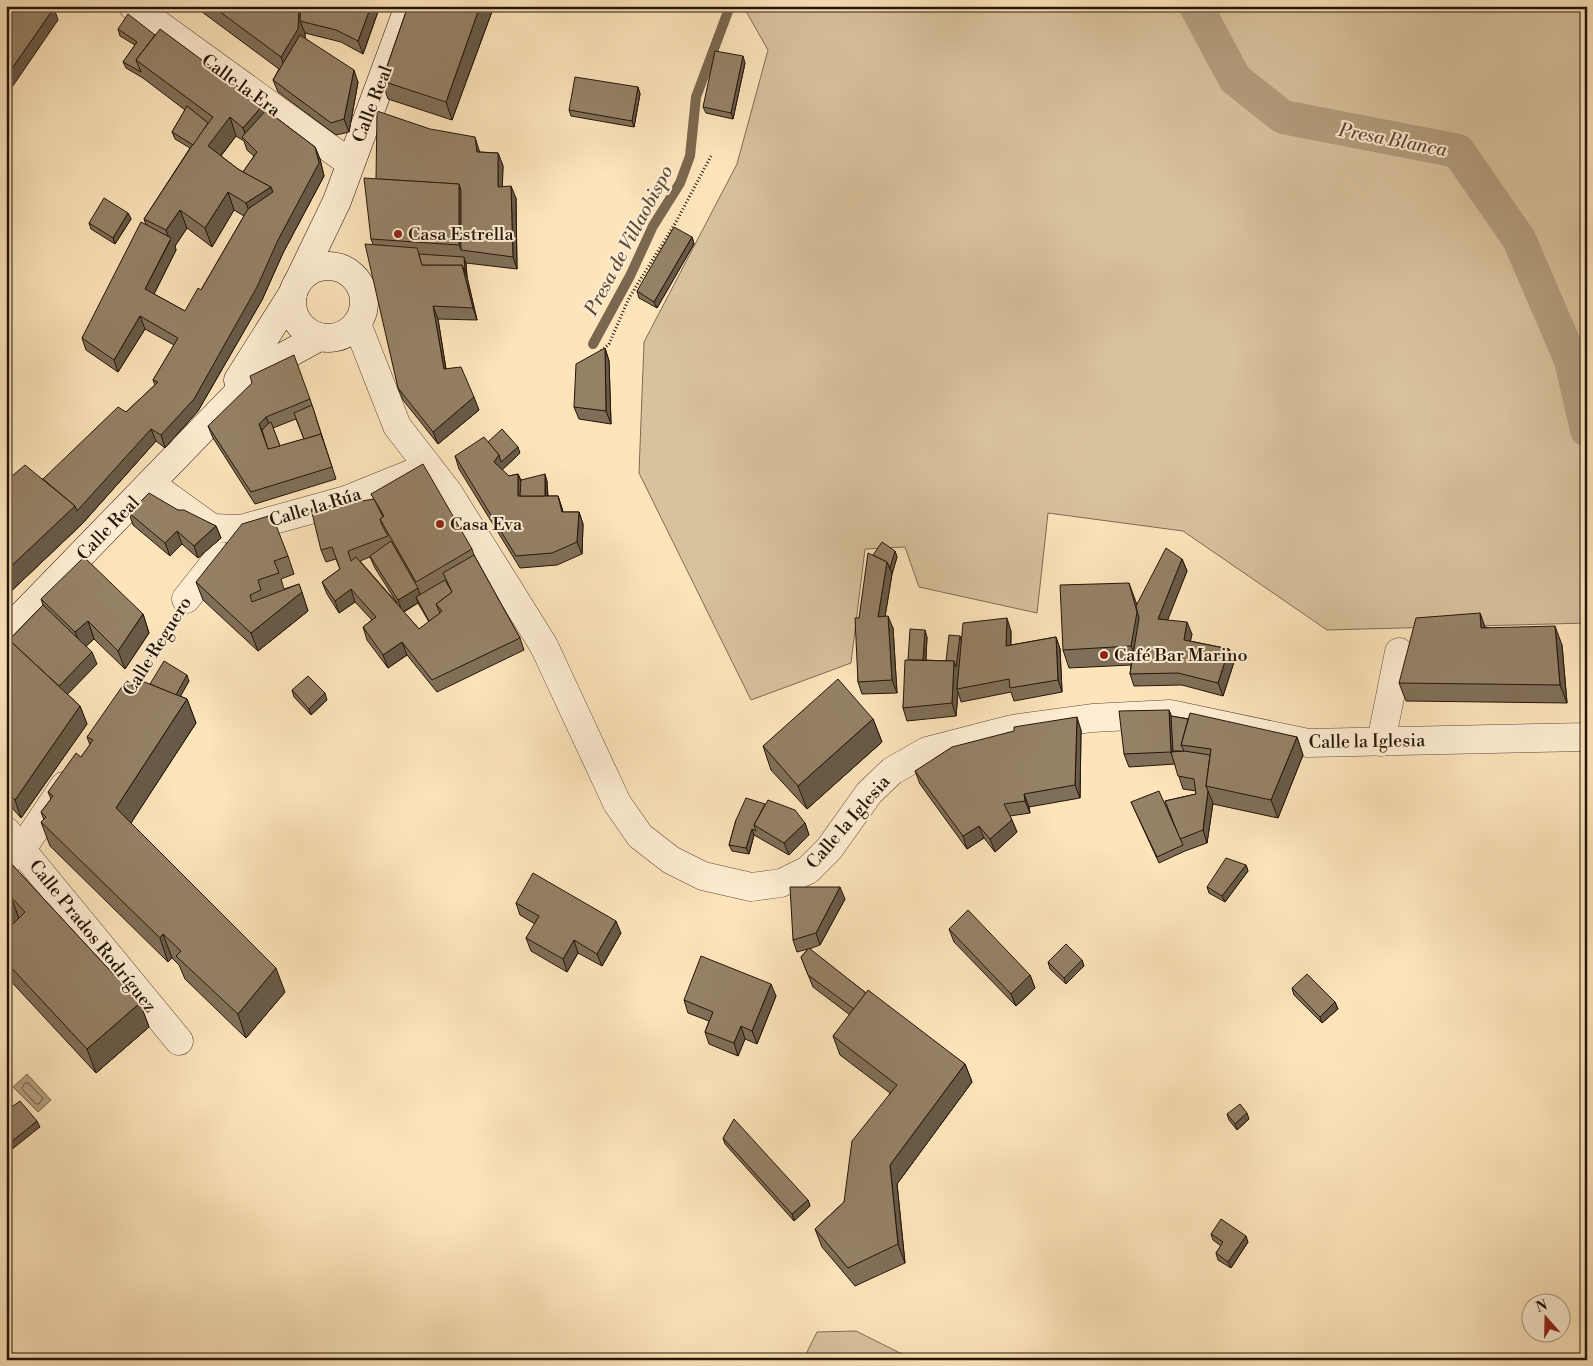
<svg xmlns="http://www.w3.org/2000/svg" width="1593" height="1366" font-family="'Libre Bodoni',serif">
<rect width="100%" height="100%" fill="#fde4bb"/>
<filter id="stains"><feTurbulence type="fractalNoise" baseFrequency=".004" numOctaves="4"/><feColorMatrix values="0 0 0 0 .2 0 0 0 0 .09 0 0 0 0 .02 0 0 0 .5 -.17"/></filter>
<radialGradient id="worn" r=".72"><stop offset=".6" stop-color="#630" stop-opacity="0"/><stop offset="1" stop-color="#630" stop-opacity=".3"/></radialGradient>
<g fill="#d8c19d" stroke="#7e6b53">
<path d="M743,6H1587V623L1327,630L1183,531L1048,513L1037,613L919,587L905,547L865,549L851,663L751,700L639,473L644,342L737,164L768,50Z"/>
<path d="M856,1331L914,1360H803L817,1332Z"/>
</g>
<path fill="#b49e7e" stroke="#7b674f" d="M27,1074L51,1100L38,1112L13,1087Z"/>
<g fill="none" stroke-linecap="round" stroke-linejoin="round">
<path stroke="#6c5a44" stroke-width="1" d="M25,1083H28L43,1098L39,1104H36L22,1089Z"/>
<path stroke="#7b674f" stroke-width="10" d="M593,344L630,276L653,226L680,183L690,156L696,97L730,6"/>
<path stroke="#b49e7e" stroke-width="34" d="M1196,6L1235,79L1283,117L1458,151L1519,239L1571,360L1587,430"/>
<g stroke="#5b4936" stroke-width="29">
<g id="street">
<path d="M133,6L350,163"/>
<path d="M357,324L397,426L448,492L544,646L617,803L640,836L671,860L703,876L751,887L781,883L808,870L829,849L869,793L892,771L927,751L1012,729L1092,718L1170,714L1308,743L1587,737"/>
<path d="M151,484L212,528L241,529L346,500L428,467"/>
<path d="M186,599L220,556"/>
<path d="M1381,742L1399,652"/>
<path d="M6,831L179,1041"/>
<path d="M6,862L22,849L64,786"/>
</g>
</g>
<g stroke="#251509" stroke-width="29">
<g id="secondary">
<circle cx="328" cy="302" r="36"/>
<path d="M299,280L337,201L409,6"/>
<path d="M238,380L293,293"/>
<path d="M6,632L261,369L319,337"/>
</g>
</g>
<g stroke="#251509" stroke-width="3" stroke-dasharray="1 2.5" stroke-linecap="butt">
<path d="M601,351L609,344L629,298L676,222L711,156"/>
<path d="M130,689L170,624"/>
</g>
<use href="#street" stroke="#feedd3" stroke-width="28"/>
<use href="#secondary" stroke="#feedd3" stroke-width="28"/>
</g>
<g fill="#806f58" stroke="#251509" fill-rule="evenodd">
<path d="M194,6H380L363,54L341,42L305,33V38L358,82L349,132L336,135L278,92L273,80L279,69Z"/>
<path d="M408,6H494L452,120L388,99L382,81Z"/>
<path d="M699,6H714L712,12Z"/>
<path d="M118,29L155,35L266,110L315,147L320,159L324,176L283,253L262,300L198,411L165,448L156,441L82,524L6,596L10,478L43,479L126,412L155,385L153,380L174,345L145,329L118,372L86,350L82,338L146,225L144,219L190,148L175,139L172,132L185,110L143,78L126,68L123,62L135,45L120,36ZM236,136L244,141L247,150L254,156L243,172L238,169L221,156ZM234,210L244,216L201,290L185,311L154,294L176,250L175,246L187,228L212,247Z"/>
<path d="M745,63L733,119L706,113L703,107Z"/>
<path d="M638,87L640,94L634,127L571,116L569,110Z"/>
<path d="M479,150L480,152L498,153L503,166L502,187L516,198L517,269L466,263L467,277L477,320L438,319L446,369L479,410L438,444L403,400L398,388L373,244L371,239L376,179Z"/>
<path d="M128,213L131,219L115,244L91,229L89,223Z"/>
<path d="M692,237L694,244L657,308L639,298L637,291Z"/>
<path d="M605,348L609,361L611,424L579,419L574,407Z"/>
<path d="M310,399L336,479L255,504L213,438L208,426ZM296,419L304,439L280,446L273,428Z"/>
<path d="M520,453L502,470L509,476L518,474L521,480L547,481L548,496H558L563,512H579L583,524L582,554L557,565L520,568L459,469L455,456Z"/>
<path d="M371,494L472,549L474,555L520,638L524,650L437,692L407,655L388,668L367,640L363,627L372,620L355,602L339,613L327,594L322,582L340,569L336,559L326,562L321,550L374,499ZM370,557L375,568L397,603L360,561ZM418,603L429,622L419,629L404,612Z"/>
<path d="M178,510L216,526L221,538L198,558L182,544L170,556L133,525L129,513Z"/>
<path d="M895,551L897,557L892,574L885,616L893,628L897,693L862,694L858,682L859,618L873,555Z"/>
<path d="M288,556L294,574L281,579L284,589L299,584L308,611L258,651L203,600L196,582Z"/>
<path d="M1182,559L1187,571L1167,620L1192,634L1190,641L1229,649L1234,662L1223,696L1182,685L1134,686L1130,674L1131,665L1069,668L1063,650L1137,604Z"/>
<path d="M41,599L143,614L149,633L125,669L94,639L86,646L97,664L67,694L80,706L87,724L21,818L6,801V637L9,640L43,605Z"/>
<path d="M1480,613L1485,627L1562,645L1567,703L1406,701L1399,683Z"/>
<path d="M1011,631V645L1056,637L1060,649L1062,692L1014,701L1011,692L961,702L958,692L956,716L907,721L903,708L908,660L927,637L926,660L946,661L960,636L961,639Z"/>
<path d="M189,681L180,696L187,699L196,723L131,823L285,992L246,1038L185,979L179,965L172,958L168,962L50,846L41,822L44,820L41,812L51,799L48,792L81,757L90,745L87,737L132,686Z"/>
<path d="M292,690L327,700L311,715L294,697Z"/>
<path d="M1169,710L1171,716L1297,737L1303,755L1278,818L1213,804V803L1207,843L1185,851L1159,863L1131,802L1178,834L1165,801L1196,794V791L1183,789L1175,764L1129,767L1124,754Z"/>
<path d="M873,719L882,742L807,809L771,770L763,746Z"/>
<path d="M1081,730L1080,798L1029,807L1030,813L1010,816L1017,832L995,852L984,838L967,849L920,784L915,771Z"/>
<path d="M736,820L805,823L809,835L789,855L754,835L749,854L732,851L729,845Z"/>
<path d="M6,858L140,1003L149,1027L96,1073L6,976Z"/>
<path d="M1246,865L1248,871L1225,902L1209,893L1207,887Z"/>
<path d="M845,899L820,945L809,949L866,993L965,1064L972,1082L897,1184L905,1263L855,1286L822,1247L815,1229L844,1202L890,1093L840,1055L833,1036L850,1015L813,987L801,957L808,949L797,952L793,940Z"/>
<path d="M516,903L621,933L602,966L578,953L567,972L531,951L526,938L535,924L520,915Z"/>
<path d="M949,929L1030,975L1035,988L1016,1006L954,942Z"/>
<path d="M1082,960L1084,966L1066,984L1050,969L1048,962Z"/>
<path d="M1292,988L1335,1002L1338,1009L1322,1023L1294,995Z"/>
<path d="M776,996L757,1044L745,1039L738,1056L709,1044L705,1032L709,1021L688,1013L684,1000Z"/>
<path d="M1227,1114L1249,1119L1237,1130L1229,1120Z"/>
<path d="M723,1138L808,1200L810,1206L794,1221L725,1144Z"/>
<path d="M1211,1234L1248,1242L1231,1268L1218,1260L1216,1253L1221,1246L1213,1240Z"/>
</g>
<g fill="#685a47" stroke="#251509">
<path d="M299,6H306L300,21L305,33V47L288,76L281,57Z"/>
<path d="M371,6H380L363,54L358,41Z"/>
<path d="M480,6H494L452,120L446,102Z"/>
<path d="M710,6H714L712,12Z"/>
<path d="M54,8L58,20L6,96V77Z"/>
<path d="M743,56L745,63L733,119L731,113Z"/>
<path d="M354,70L358,82L349,132L344,119Z"/>
<path d="M638,87L640,94L634,127L632,121Z"/>
<path d="M263,105L270,123L249,144L243,128Z"/>
<path d="M230,117L236,136L214,164L201,150Z"/>
<path d="M475,137L479,150L482,165L477,152Z"/>
<path d="M315,147L320,159L324,176L283,253L262,300L198,411L165,448L161,435L278,240Z"/>
<path d="M498,153L503,166L502,199L498,187Z"/>
<path d="M459,184L466,203L461,250L459,245Z"/>
<path d="M511,186L516,198L517,269L513,257Z"/>
<path d="M271,187L278,205L253,222L246,203Z"/>
<path d="M228,192L234,210L212,247L205,228Z"/>
<path d="M180,210L187,228L175,246L176,250L150,302L145,289L170,241L166,230Z"/>
<path d="M128,213L131,219L115,244L113,238Z"/>
<path d="M692,237L694,244L657,308L654,302Z"/>
<path d="M464,257L466,263L467,277L465,271Z"/>
<path d="M462,265L467,277L477,320L473,308Z"/>
<path d="M433,306L438,319L448,382L444,369Z"/>
<path d="M140,316L145,329L118,372L114,360Z"/>
<path d="M605,348L609,361L611,424L606,411Z"/>
<path d="M474,397L479,410L438,444L433,432Z"/>
<path d="M266,417L271,429L264,436L259,424Z"/>
<path d="M151,429L156,441L82,524L6,596V571Z"/>
<path d="M518,447L520,453L504,468L499,474L494,462L499,455Z"/>
<path d="M518,474L523,487V502L518,496Z"/>
<path d="M545,474L547,481L548,508L546,502Z"/>
<path d="M558,496L562,508L566,525L562,512Z"/>
<path d="M579,512L583,524L582,554L577,542Z"/>
<path d="M216,526L221,538L198,558L194,546Z"/>
<path d="M177,531L182,544L170,556L165,543Z"/>
<path d="M895,551L897,557L892,574L890,568Z"/>
<path d="M1182,559L1187,571L1163,632L1158,619Z"/>
<path d="M887,562L892,574L883,629L878,617Z"/>
<path d="M1129,583L1136,602L1143,630L1138,664L1131,646Z"/>
<path d="M418,588L422,600L416,597L418,603L402,612L398,600Z"/>
<path d="M351,589L355,602L339,613L335,601Z"/>
<path d="M302,592L308,611L258,651L251,633Z"/>
<path d="M1480,613L1486,631L1481,628Z"/>
<path d="M143,614L149,633L125,669L118,651Z"/>
<path d="M888,616L893,628L897,693L892,680Z"/>
<path d="M1007,618L1011,631L1010,659L1006,646Z"/>
<path d="M88,621L94,639L82,650L75,632Z"/>
<path d="M1187,622L1192,634L1188,652L1184,640Z"/>
<path d="M1555,626L1562,645L1567,703L1560,685Z"/>
<path d="M925,630L927,637L925,673L923,667Z"/>
<path d="M960,636L962,642L957,689L958,692L956,716L952,703L954,661Z"/>
<path d="M1056,637L1060,649L1062,692L1058,680Z"/>
<path d="M402,642L407,655L388,668L383,655Z"/>
<path d="M1229,649L1234,662L1223,696L1218,683Z"/>
<path d="M92,652L97,664L61,701L56,688Z"/>
<path d="M187,675L189,681L174,708L171,702Z"/>
<path d="M325,693L327,700L311,715L309,709Z"/>
<path d="M187,699L196,723L125,832L116,808Z"/>
<path d="M80,706L87,724L21,818L15,800Z"/>
<path d="M1169,710L1174,722L1173,758L1171,752Z"/>
<path d="M1077,717L1081,730L1080,798L1075,785Z"/>
<path d="M873,719L882,742L807,809L798,786Z"/>
<path d="M1297,737L1303,755L1278,818L1271,800Z"/>
<path d="M1208,791L1213,803L1207,843L1203,830Z"/>
<path d="M1024,794L1029,807L1030,813L1025,801Z"/>
<path d="M1012,820L1017,832L995,852L990,839Z"/>
<path d="M805,823L809,835L789,855L784,843Z"/>
<path d="M979,826L984,838L967,849L963,836Z"/>
<path d="M752,829L754,835L749,854L746,848Z"/>
<path d="M1246,865L1248,871L1225,902L1222,896Z"/>
<path d="M840,887L845,899L820,945L816,933Z"/>
<path d="M11,897L20,921L6,933V902Z"/>
<path d="M616,921L621,933L602,966L597,954Z"/>
<path d="M163,934L172,958L168,962L160,938Z"/>
<path d="M574,940L578,953L567,972L563,959Z"/>
<path d="M1082,960L1084,966L1066,984L1064,978Z"/>
<path d="M276,968L285,992L246,1038L238,1014Z"/>
<path d="M1030,975L1035,988L1016,1006L1011,994Z"/>
<path d="M771,984L776,996L757,1044L752,1031Z"/>
<path d="M1335,1002L1338,1009L1322,1023L1320,1017Z"/>
<path d="M140,1003L149,1027L96,1073L87,1049Z"/>
<path d="M741,1026L745,1039L738,1056L734,1043Z"/>
<path d="M965,1064L972,1082L897,1184L905,1263L898,1244L890,1165Z"/>
<path d="M1247,1113L1249,1119L1237,1130L1235,1124Z"/>
<path d="M37,1121L40,1127L6,1154V1146Z"/>
<path d="M808,1200L810,1206L794,1221L792,1214Z"/>
<path d="M1246,1236L1248,1242L1231,1268L1228,1262Z"/>
</g>
<g fill="#958166" stroke="#251509">
<path d="M6,6H8L12,9L13,6H51L54,8L6,77Z"/>
<path d="M212,6H299L298,29L281,57Z"/>
<path d="M301,6H371L358,41L336,30L300,21Z"/>
<path d="M408,6H480L446,102L382,81Z"/>
<path d="M128,14L155,35L136,60L141,72L123,62L137,42L118,29Z"/>
<path d="M160,29L263,105L243,128L230,117L208,146L238,169L271,187L246,203L228,192L205,228L180,210L166,230L144,219L197,138L213,117L136,60Z"/>
<path d="M300,35L354,70L344,119L331,123L273,80Z"/>
<path d="M715,51L743,56L731,113L703,107Z"/>
<path d="M575,77L638,87L632,121L569,110Z"/>
<path d="M187,106L208,123L193,145L172,132Z"/>
<path d="M266,110L315,147L319,163L278,240L257,287L194,399L161,435L151,429L77,511L75,506L43,479L118,407L126,412L158,382L153,380L178,338L140,316L114,360L82,338L141,222L171,238L145,289L185,311L198,288L201,290L248,209L273,192L271,187L243,172L257,152L242,137Z"/>
<path d="M377,111L430,129L475,137L477,152L498,153V187L511,186L513,257L461,250V190L459,184L376,179Z"/>
<path d="M364,178L459,184V245L371,239Z"/>
<path d="M104,198L128,213L113,238L89,223Z"/>
<path d="M674,227L692,237L654,302L637,291Z"/>
<path d="M365,244L417,248L422,265H462L473,308L433,306L444,369L461,367L474,397L433,432L398,388Z"/>
<path d="M419,254L464,257L465,271L462,265H422Z"/>
<path d="M605,348L606,411L574,407L576,364Z"/>
<path d="M294,355L310,399L266,417L259,424L268,449L321,434L332,467L251,492L208,426L252,383L250,376Z"/>
<path d="M312,405L323,440L321,434L304,439L294,413Z"/>
<path d="M271,422L280,446L268,449L262,430L269,423Z"/>
<path d="M502,429L518,447L501,462L499,455L488,442Z"/>
<path d="M484,437L499,455L494,462L509,476L518,474V496H558L562,512H579L577,542L552,553L516,556L455,456Z"/>
<path d="M423,464L472,549L416,582L380,519L384,516L371,494Z"/>
<path d="M25,465L75,506L6,571V481Z"/>
<path d="M6,474L10,478L6,481Z"/>
<path d="M545,474V496H520L521,480Z"/>
<path d="M149,493L178,510H184L216,526L194,546L177,531L165,543L129,513Z"/>
<path d="M374,499L383,517L380,519L382,525L388,536L348,551L351,561L356,557L419,629L442,611L436,604L452,592L443,573L474,555L520,638L432,680L402,642L383,655L363,627L376,617L351,589L335,601L322,582L340,569L332,547L321,550L311,509Z"/>
<path d="M272,515L288,556L274,561L279,573L258,580L261,590L250,595L252,602L299,584L302,592L251,633L196,582L242,524Z"/>
<path d="M391,541L418,588L398,600L370,556Z"/>
<path d="M882,542L895,551L890,568L887,562L873,555Z"/>
<path d="M1166,548L1182,559L1158,619L1187,622L1184,640L1229,649L1218,683L1178,673L1130,674L1139,618L1136,606Z"/>
<path d="M868,553L887,562L878,617L888,616L892,680L858,682L855,618H859Z"/>
<path d="M84,557L143,614L118,651L88,621L75,632L41,599Z"/>
<path d="M445,580L452,592L436,604L440,613L429,621L416,597Z"/>
<path d="M1129,583L1137,612L1131,646L1063,650L1060,585Z"/>
<path d="M43,605L92,652L59,686L9,640Z"/>
<path d="M1480,613L1481,628L1555,626L1560,685L1399,683L1416,618Z"/>
<path d="M1007,618L1006,646L1056,637L1058,680L1010,688L1009,679L957,689L963,623Z"/>
<path d="M910,629L925,630L923,660H908Z"/>
<path d="M949,635L960,636L956,667L954,661H946Z"/>
<path d="M6,637L80,706L15,800L6,791Z"/>
<path d="M905,660L954,661L952,703L903,708Z"/>
<path d="M164,661L187,675L176,695L150,684Z"/>
<path d="M308,676L325,693L309,709L292,690Z"/>
<path d="M137,679L187,699L116,808L276,968L238,1014L176,956L181,951L163,934L160,938L41,822L46,817L41,812L53,796L48,792L76,753L81,757L93,740L87,737L126,681L132,686Z"/>
<path d="M838,679L873,719L798,786L763,746Z"/>
<path d="M1169,710L1171,752L1184,751L1210,755L1206,786L1208,791L1203,830L1180,839L1165,801L1196,794L1194,779L1178,776L1171,752L1124,754L1119,711Z"/>
<path d="M1190,713L1297,737L1271,800L1206,786L1211,749L1181,745Z"/>
<path d="M1171,716L1188,719L1181,745L1184,751H1173Z"/>
<path d="M1077,717L1075,785L1024,794L1025,801L1004,804L1012,820L990,839L979,826L963,836L915,771L952,747L1014,731V727Z"/>
<path d="M1159,791L1183,845L1157,857L1131,802Z"/>
<path d="M746,798L765,804L754,825L756,831L752,829L746,848L729,845L736,820Z"/>
<path d="M768,800L795,810L805,823L784,843L754,825Z"/>
<path d="M6,858L140,1003L87,1049L6,962V931L25,912L11,897L6,902Z"/>
<path d="M1226,858L1246,865L1222,896L1207,887Z"/>
<path d="M533,873L616,921L597,954L574,940L563,959L526,938L539,916L516,903Z"/>
<path d="M790,887H840L816,933L793,940Z"/>
<path d="M968,910L1030,975L1011,994L949,929Z"/>
<path d="M1066,944L1082,960L1064,978L1048,962Z"/>
<path d="M809,948L866,993L854,1009L808,975L801,957Z"/>
<path d="M701,956L771,984L752,1031L741,1026L734,1043L705,1032L713,1012L684,1000Z"/>
<path d="M1307,974L1335,1002L1320,1017L1292,988Z"/>
<path d="M868,990L965,1064L890,1165L898,1244L848,1268L815,1229L844,1202L852,1141L897,1085L833,1036Z"/>
<path d="M20,1101L37,1121L6,1146V1111Z"/>
<path d="M1240,1104L1247,1113L1235,1124L1227,1114Z"/>
<path d="M734,1119L808,1200L792,1214L723,1138Z"/>
<path d="M1221,1219L1246,1236L1228,1262L1216,1253L1223,1242L1211,1234Z"/>
</g>
<g fill="#8f2418" stroke="#feedd3" stroke-width="2">
<circle cx="398" cy="234" r="5"/>
<circle cx="440" cy="524" r="5"/>
<circle cx="1104" cy="655" r="5"/>
</g>
<g text-anchor="middle" stroke-width="4" stroke-linejoin="round" paint-order="stroke">
<g font-size="18" fill="#251509" stroke="#feedd3">
<text transform="translate(241 85) rotate(36)" y="6">Calle la Era</text>
<text transform="translate(372 104) rotate(-69)" y="6">Calle Real</text>
<text transform="translate(315 507) rotate(-17)" y="6">Calle la Rúa</text>
<text transform="translate(108 528) rotate(-46)" y="6">Calle Real</text>
<text transform="translate(157 646) rotate(-58)" y="6">Calle Reguero</text>
<text transform="translate(1367 741) rotate(-1)" y="6">Calle la Iglesia</text>
<text transform="translate(848 822) rotate(-49)" y="6">Calle la Iglesia</text>
<text transform="translate(93 936) rotate(51)" y="6">Calle Prados Rodríguez</text>
</g>
<g font-size="18" fill="#251509" stroke="#feedd3" text-anchor="start">
<text x="408" y="240">Casa Estrella</text>
<text x="450" y="530">Casa Eva</text>
<text x="1114" y="661">Café Bar Marino</text>
</g>
<g font-size="19" font-style="italic" fill="#5e4c38" stroke="#feedd3">
<text transform="translate(1393 139) rotate(11)" y="7">Presa Blanca</text>
<text transform="translate(628 240) rotate(-62)" y="7">Presa de Villaobispo</text>
</g>
</g>
<rect width="1593" height="1366" fill="none" stroke="#fde4bb" stroke-width="25"/>
<rect x="8" y="8" width="1578" height="1351" fill="none" stroke="#251509" stroke-width="2.5"/>
<rect x="12" y="12" width="1568" height="1341" fill="none" stroke="#251509"/>
<g transform="translate(1546 1318) rotate(340)"><circle r="24" fill="#feedd3" stroke="#a79782"/>
<path d="M0-4L9 19L0 12L-9 19Z" fill="#8f2418"/>
<text y="-8" font-size="14" font-weight="bold" text-anchor="middle" fill="#251509">N</text>
</g>
<rect width="100%" height="100%" filter="url(#stains)"/>
<rect width="100%" height="100%" fill="url(#worn)"/>
</svg>
